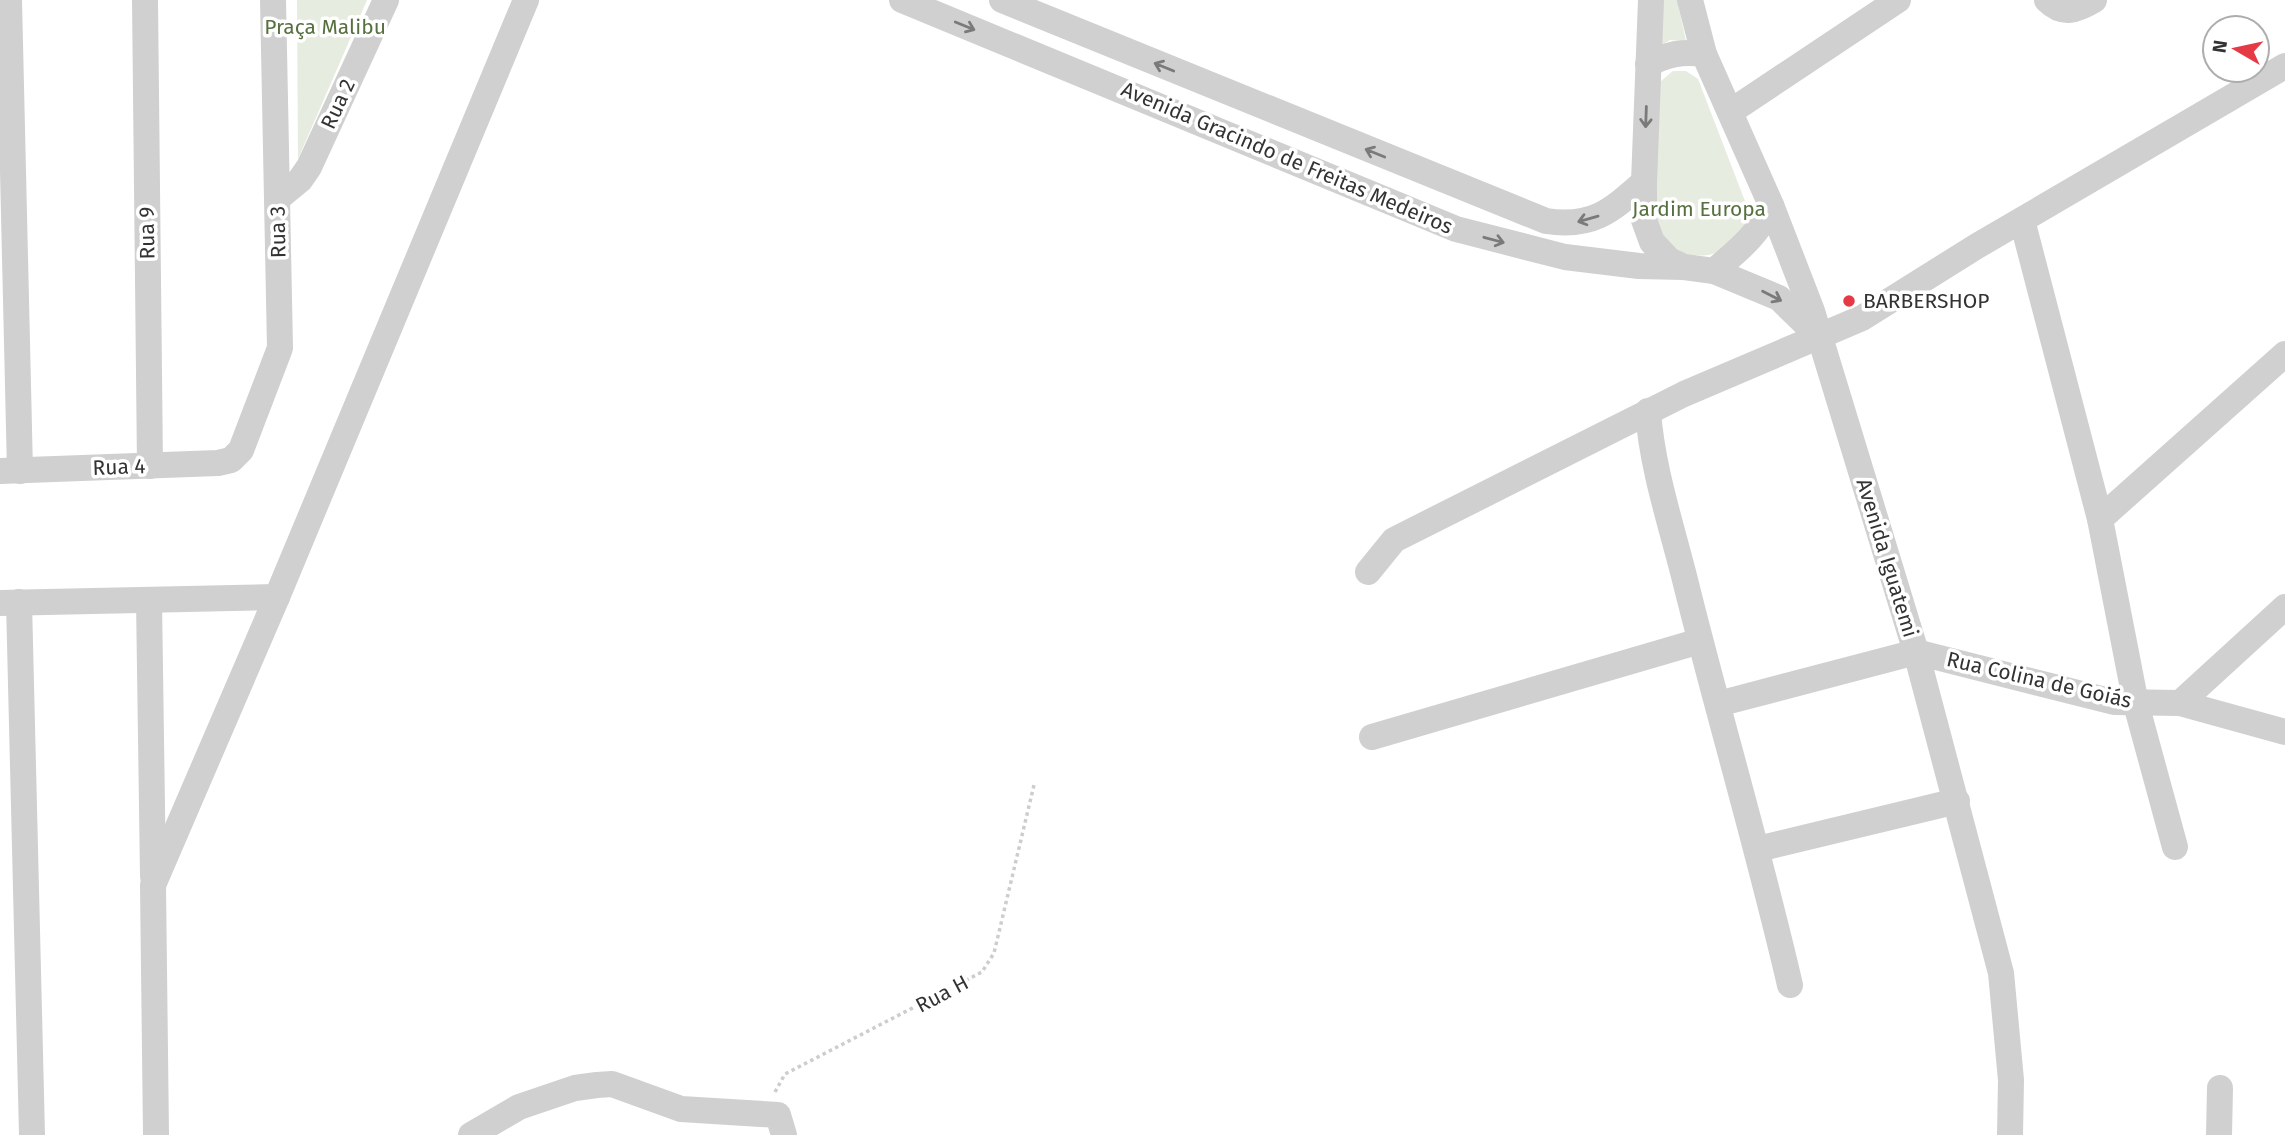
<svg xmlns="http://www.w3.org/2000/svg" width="2285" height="1135" font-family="'Fira Sans',sans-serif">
<rect width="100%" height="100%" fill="#fff"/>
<g fill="#e6ecdf">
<path d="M297,0H367L298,159Z"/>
<path d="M1659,0H1677L1686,41L1670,40L1658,47Z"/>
<path d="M1673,71H1686L1698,79L1748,209C1744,249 1712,263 1676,252L1653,222L1660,82Z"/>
</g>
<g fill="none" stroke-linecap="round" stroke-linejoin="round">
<path stroke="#cdcdcd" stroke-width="3.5" stroke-dasharray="3.5 3.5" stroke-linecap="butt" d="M775,1092L785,1074L982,972L994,953L1034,785"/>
<g stroke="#d0d0d0" stroke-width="26">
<path d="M9,0L20,471"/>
<path d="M145,0L150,466"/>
<path d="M902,0L1456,229L1565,257L1639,266L1684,267"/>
<path d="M1002,0L1546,221C1593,228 1611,211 1644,182"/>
<path d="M1651,0L1644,182V220L1652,242L1669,260L1684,267L1714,271L1779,298L1816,334"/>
<path d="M1690,0L1704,54L1771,205L1812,311L1916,652L2001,973L2011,1080L2010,1135"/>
<path d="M2047,0C2063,16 2077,10 2094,0"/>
<path d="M1648,64C1668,54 1682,51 1704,54"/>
<path d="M1730,112L1898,0"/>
<path d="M277,199L300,180L309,167L386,0"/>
<path d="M2022,220L2100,519"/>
<path d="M1714,271C1737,251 1759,235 1771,205"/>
<path d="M1648,411C1652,470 1673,530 1687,588C1720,720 1759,851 1790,985"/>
<path d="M0,471L218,463L231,460L241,450L280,348L273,0"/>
<path d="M1368,572L1394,540L1684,394L1862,318L1977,246L2285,66"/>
<path d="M149,600L153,876"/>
<path d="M19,602L32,1135"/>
<path d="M0,603L277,597"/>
<path d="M2180,703L2285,607"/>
<path d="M1718,704L1916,652L2114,702L2180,703L2285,732"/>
<path d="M1372,737L1700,641"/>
<path d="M2175,847L2136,704L2100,519L2285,354"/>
<path d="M1758,849L1957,801"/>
<path d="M156,1135L153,885L277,597L526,0"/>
<path d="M471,1135L519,1107L575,1088L597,1085L612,1084L681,1109L778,1115L784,1135"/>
<path d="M2219,1135L2220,1088"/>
</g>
</g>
<defs><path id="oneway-shaft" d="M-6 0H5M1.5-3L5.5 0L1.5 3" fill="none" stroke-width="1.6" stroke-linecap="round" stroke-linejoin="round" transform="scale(1.75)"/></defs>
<g stroke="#7a7a7a">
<use href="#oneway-shaft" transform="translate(965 26) rotate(22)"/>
<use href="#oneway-shaft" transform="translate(1164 67) rotate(-158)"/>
<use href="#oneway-shaft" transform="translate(1646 117) rotate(92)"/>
<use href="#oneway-shaft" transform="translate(1375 153) rotate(-158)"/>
<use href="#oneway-shaft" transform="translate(1588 219) rotate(164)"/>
<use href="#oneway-shaft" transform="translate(1494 240) rotate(15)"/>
<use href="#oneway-shaft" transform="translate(1772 296) rotate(27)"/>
</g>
<circle fill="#e63946" stroke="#fff" stroke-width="2.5" cx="1849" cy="301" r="7"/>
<g text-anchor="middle" stroke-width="7" stroke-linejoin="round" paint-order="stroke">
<g font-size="21" fill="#56703f" stroke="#fff">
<text x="325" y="34">Praça Malibu</text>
<text x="1699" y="216">Jardim Europa</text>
</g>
<g font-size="21" fill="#333" stroke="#fff">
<text transform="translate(338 104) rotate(-65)" y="7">Rua 2</text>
<text transform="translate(1287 158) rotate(23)" y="7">Avenida Gracindo de Freitas Medeiros</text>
<text transform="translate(278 232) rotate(-91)" y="7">Rua 3</text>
<text transform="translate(147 233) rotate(-91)" y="7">Rua 9</text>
<text transform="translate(119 467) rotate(-2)" y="7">Rua 4</text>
<text transform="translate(1887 558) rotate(73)" y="7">Avenida Iguatemi</text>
<text transform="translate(2039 680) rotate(13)" y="7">Rua Colina de Goiás</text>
<text transform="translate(942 994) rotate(-28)" y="7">Rua H</text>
</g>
<g font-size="21" fill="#333" stroke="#fff" text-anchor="start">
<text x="1863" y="308">BARBERSHOP</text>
</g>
</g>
<g transform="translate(2236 49) rotate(279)"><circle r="33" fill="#ffffff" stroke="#adadad" stroke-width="2"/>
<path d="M0-5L12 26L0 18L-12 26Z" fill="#e63946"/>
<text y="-10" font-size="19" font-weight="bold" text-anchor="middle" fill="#333333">N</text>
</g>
</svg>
